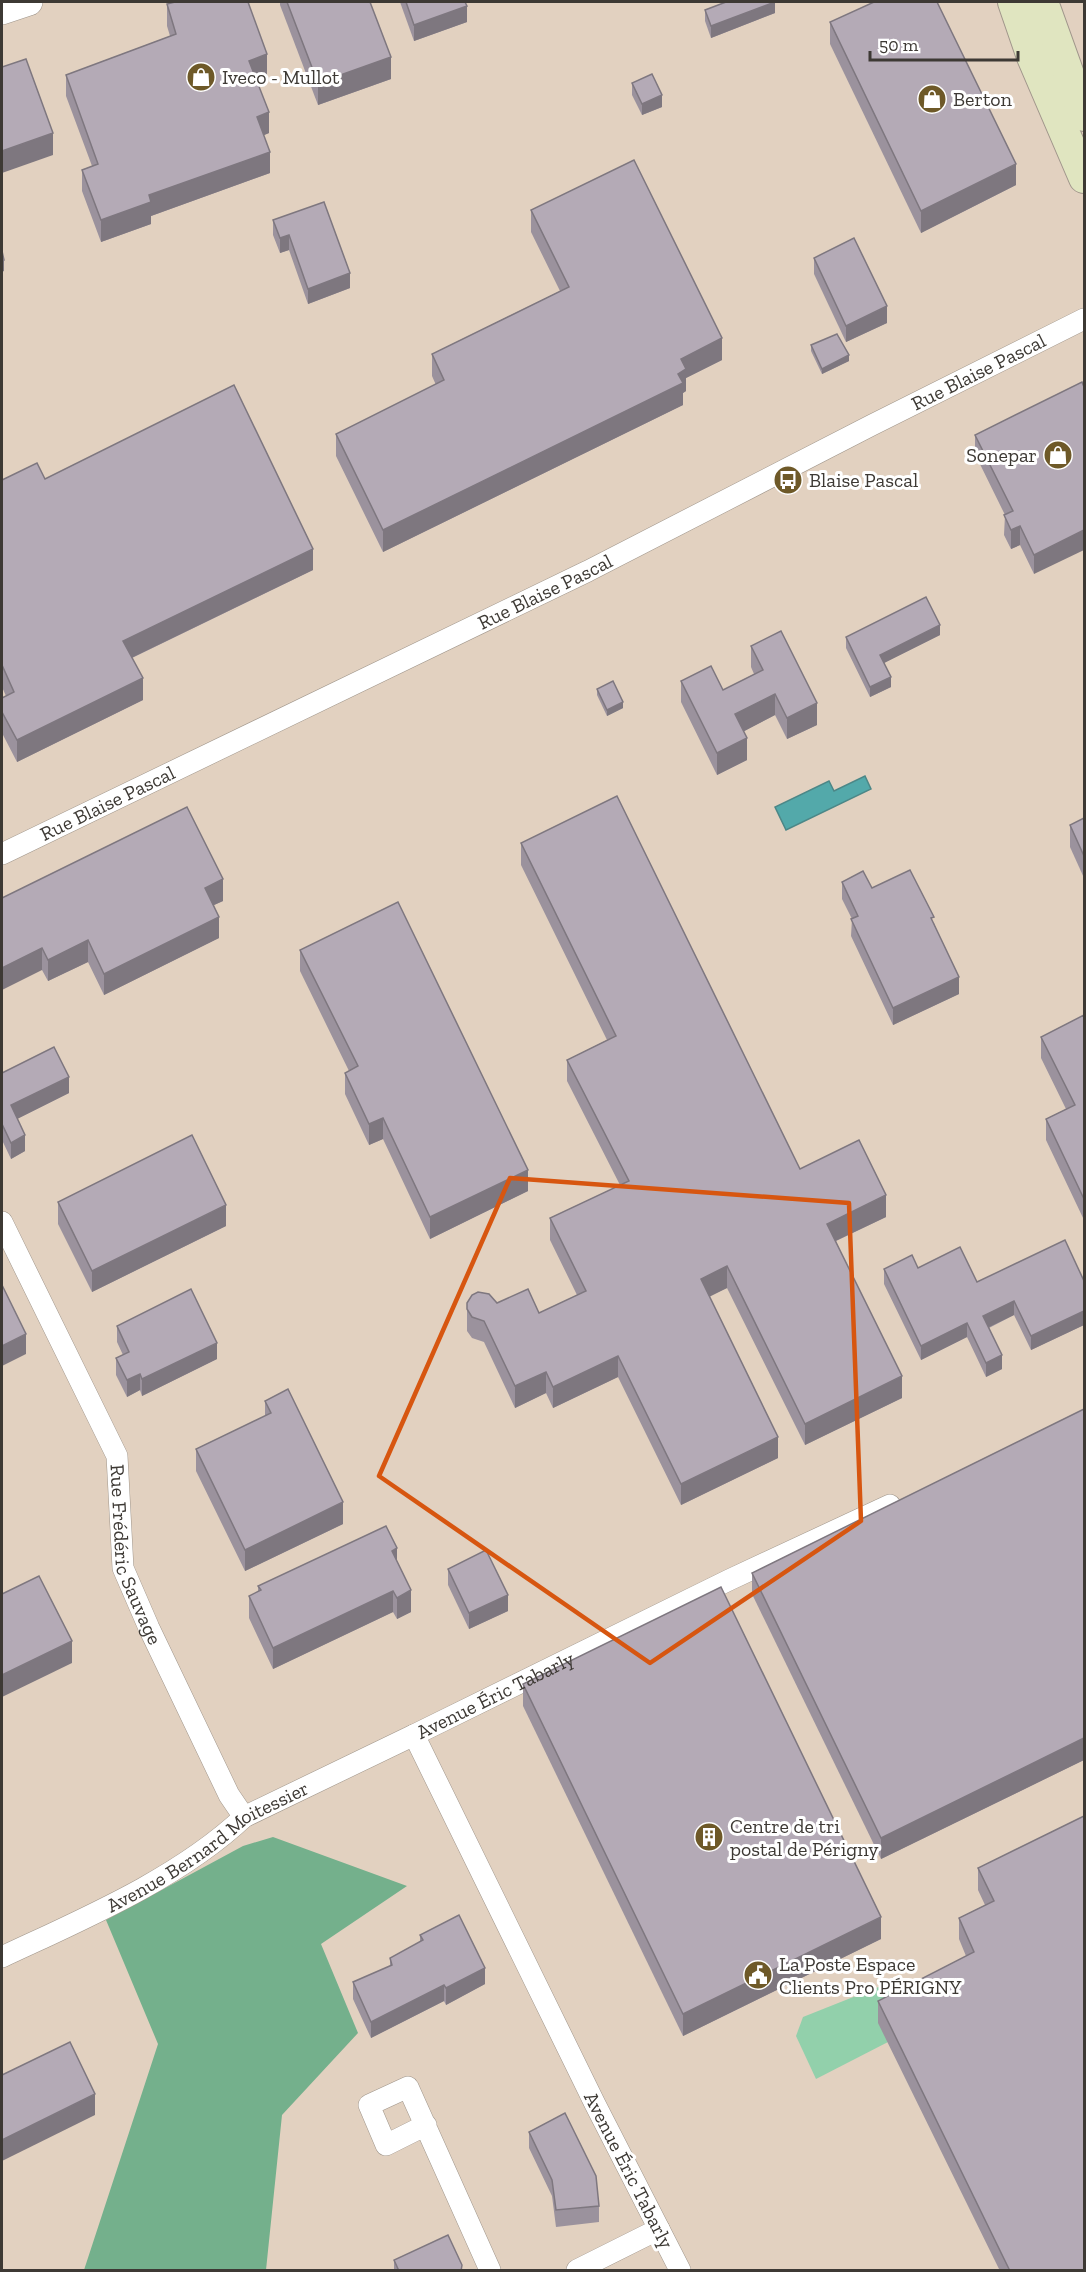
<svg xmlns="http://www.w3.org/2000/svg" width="1086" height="2272" font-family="'Zilla Slab',serif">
<rect width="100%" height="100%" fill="#e8ddd2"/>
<rect fill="#e2d1c0" x="2" y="2" width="1082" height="2268"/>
<path fill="#92d0ab" d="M891,1982L906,2009L888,2042L816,2079L796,2036L803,2017Z"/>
<path fill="#74b08c" d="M273,1837L407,1886L321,1944L358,2033L282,2115L266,2270H84L158,2044L106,1920L243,1846Z"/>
<path fill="#53a9aa" stroke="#4c8787" stroke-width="1.5" d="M865,776L871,789L786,830L775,807L829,781L834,791Z"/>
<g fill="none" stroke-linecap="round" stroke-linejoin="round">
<g stroke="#a0968b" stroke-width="22">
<g id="minor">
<path id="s1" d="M2,854L588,571L872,425L1084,319"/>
<path id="s2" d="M2,1222L117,1456L123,1568L149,1628L229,1795L244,1817"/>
<path id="s3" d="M2,1957C83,1919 178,1879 244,1817L414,1735"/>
<path d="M426,2125L386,2145L369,2105L408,2087L490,2270"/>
<path d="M577,2270L659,2229"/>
<path id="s4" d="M680,2270L595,2104L414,1735L729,1580L890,1505"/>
</g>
</g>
<g stroke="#a0968b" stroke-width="28">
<path id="tertiary" d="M2,11L29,2"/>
</g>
<g stroke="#a0968b" stroke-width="32">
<g id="secondary">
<path d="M1013,2L1032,57L1084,178"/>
<path d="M1043,2L1084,116"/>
</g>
</g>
<use href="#minor" stroke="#fff" stroke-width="21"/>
<use href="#tertiary" stroke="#fff" stroke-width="27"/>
<use href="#secondary" stroke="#e0e5c0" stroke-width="30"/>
</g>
<g fill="#9b929d">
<path d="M280,2H370L391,79L318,105L280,5Z"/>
<path d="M400,2H465L467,22L414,41Z"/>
<path d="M167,4L267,76L256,80L269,133L264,135L270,173L151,216V224L101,242L82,191V170L92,166L66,96V75L170,36L167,26Z"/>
<path d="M705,10L775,13L711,38L705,21Z"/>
<path d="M830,22L1016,185L921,233L830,44Z"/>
<path d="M632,83L662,107L642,115L632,95Z"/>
<path d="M531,210L722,360L686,378V391L683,393V405L383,552L336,456V434L436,385L432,376V354L560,291L531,232Z"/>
<path d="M273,220L350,288L308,304L289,250L280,253L273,235Z"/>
<path d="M814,258L887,323L846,342L814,274Z"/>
<path d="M811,345L849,361L822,374L811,351Z"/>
<path d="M1084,387L1034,574L1020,545L1011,549L1004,535L1005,515L975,454V435Z"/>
<path d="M45,479L313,570L132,658L143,700L17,762L2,733V698L6,696L2,687V480Z"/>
<path d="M940,635L884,663L891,687L870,697L846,648V637Z"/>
<path d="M751,646L817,725L787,739L775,715L744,731L747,760L717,775L681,702V681L723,690L754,674L751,667Z"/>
<path d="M597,689L623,708L607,716L597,695Z"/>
<path d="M1084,818V878L1070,847V825Z"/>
<path d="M521,843L800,1169L886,1217L836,1241L902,1398L805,1445L727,1288L709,1296L778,1458L681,1505L618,1377L553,1408L546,1393L515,1408L484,1342L472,1338L467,1331V1303H497L539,1313L577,1295L550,1240V1218L620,1185L567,1081V1060L607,1040L521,865Z"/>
<path d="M842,882L934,923L959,994L893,1025L851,936L852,919L842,899Z"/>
<path d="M2,898L223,901L214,905L219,938L104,995L88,962L48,981L42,970Z"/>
<path d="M300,950L528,1191L430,1239L383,1139L369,1145L345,1094V1073L349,1071L300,971Z"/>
<path d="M1084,1015V1220L1046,1140V1119L1066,1109L1041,1058V1037Z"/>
<path d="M2,1073L69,1093L17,1119L25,1151L11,1159L2,1140Z"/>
<path d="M58,1202L226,1226L92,1292L58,1224Z"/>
<path d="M918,1268L977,1282L1084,1281V1325L1031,1350L1014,1315L989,1328L1002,1369L986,1377L967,1337L921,1360L884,1284V1269Z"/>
<path d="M117,1326L217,1359L142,1396L140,1390L127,1397L116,1375V1358L123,1355L117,1342Z"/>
<path d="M265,1401L343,1524L245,1571L196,1471V1449L265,1416Z"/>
<path d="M1084,1409V1760L881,1859L752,1594V1573Z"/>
<path d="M397,1561L411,1612L397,1619L393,1612L273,1669L249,1618V1596L258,1592V1586Z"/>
<path d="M448,1569L508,1611L469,1629L448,1585Z"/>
<path d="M523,1684L881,1939L683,2036L523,1706Z"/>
<path d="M1084,1816V2271H1000L878,2023V2001L966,1956L959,1939V1918L985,1905L978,1890V1868Z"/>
<path d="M420,1935L485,1984L446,2005L444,2001L371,2038L353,1999V1982L390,1966V1958L420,1942Z"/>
<path d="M529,2132L599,2206V2222L556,2227L552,2196L529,2148Z"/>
<path d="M394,2260L462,2271H394Z"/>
</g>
<g fill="#7e777f">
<path d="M775,2V13L711,38V26Z"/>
<path d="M467,6V22L414,41V25Z"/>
<path d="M267,54V76L249,82V61Z"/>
<path d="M391,57V79L318,105V83Z"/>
<path d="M662,95V107L642,115V104Z"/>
<path d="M269,112V133L257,138V117Z"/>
<path d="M53,133V155L2,173V151Z"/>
<path d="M270,152V173L151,216V224L101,242V220L149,195Z"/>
<path d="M1016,164V185L921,233V211Z"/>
<path d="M289,235V250L280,253V238Z"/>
<path d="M4,260V271L2,272V261Z"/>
<path d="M350,273V288L308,304V289Z"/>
<path d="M887,306V323L846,342V326Z"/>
<path d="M722,338V360L686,378V391L683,393V405L383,552V530L678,374L681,359Z"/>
<path d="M849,355V361L822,374V369Z"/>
<path d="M1020,526V545L1011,549V530Z"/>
<path d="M1084,530V550L1034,574V555Z"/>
<path d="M313,549V570L123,662V641Z"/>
<path d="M940,625V635L880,665V655Z"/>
<path d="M891,677V687L870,697V687Z"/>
<path d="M143,678V700L17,762V740Z"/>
<path d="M775,694V715L735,736V714Z"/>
<path d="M623,702V708L607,716V710Z"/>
<path d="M817,703V725L787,739V718Z"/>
<path d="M747,738V760L717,775V753Z"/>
<path d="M223,879V901L205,909V888Z"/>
<path d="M219,917V938L104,995V974Z"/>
<path d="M88,940V962L48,981V960Z"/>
<path d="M42,948V970L2,990V968Z"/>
<path d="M959,977V994L893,1025V1008Z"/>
<path d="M69,1077V1093L11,1122V1105Z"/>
<path d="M383,1118V1139L369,1145V1124Z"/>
<path d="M25,1135V1151L11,1159V1143Z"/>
<path d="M528,1170V1191L430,1239V1217Z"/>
<path d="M886,1195V1217L827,1245V1224Z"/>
<path d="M226,1205V1226L92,1292V1271Z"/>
<path d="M727,1266V1288L701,1301V1279Z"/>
<path d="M1014,1301V1315L983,1330V1316Z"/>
<path d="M1084,1311V1325L1031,1350V1336Z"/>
<path d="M967,1323V1337L921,1360V1346Z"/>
<path d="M26,1334V1354L2,1366V1346Z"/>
<path d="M217,1343V1359L142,1396V1379Z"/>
<path d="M1002,1355V1369L986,1377V1363Z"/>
<path d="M618,1356V1377L553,1408V1387Z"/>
<path d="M546,1372V1393L515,1408V1386Z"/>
<path d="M140,1374V1390L127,1397V1380Z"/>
<path d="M902,1376V1398L805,1445V1424Z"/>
<path d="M778,1437V1458L681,1505V1484Z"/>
<path d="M343,1502V1524L245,1571V1550Z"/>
<path d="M397,1548V1570L392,1551Z"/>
<path d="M411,1590V1612L397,1619V1598Z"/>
<path d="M393,1591V1612L273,1669V1648Z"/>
<path d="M508,1595V1611L469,1629V1613Z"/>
<path d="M72,1641V1663L2,1697V1675Z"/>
<path d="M1084,1738V1760L881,1859V1838Z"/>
<path d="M881,1917V1939L683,2036V2014Z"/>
<path d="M485,1968V1984L446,2005V1988Z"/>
<path d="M444,1985V2001L371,2038V2022Z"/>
<path d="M95,2094V2115L2,2161V2140Z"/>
</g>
<g fill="#b4aab6" stroke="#7e777f" stroke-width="1.5">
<path d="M175,2H248L267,54L249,61L269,112L257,117L270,152L149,195L151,202L101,220L82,170L98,164L66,75L176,34L167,4Z"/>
<path d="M287,2H370L391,57L318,83Z"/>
<path d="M406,2H465L467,6L414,25Z"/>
<path d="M726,2H775L711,26L705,10Z"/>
<path d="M874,2H937L1016,164L921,211L830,22Z"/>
<path d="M26,59L53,133L2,151V67Z"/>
<path d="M652,74L662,95L642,104L632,83Z"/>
<path d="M634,160L722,338L681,359L686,369L678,374L683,383L383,530L336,434L444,380L432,354L569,287L531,210Z"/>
<path d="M324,202L350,273L308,289L289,235L280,238L273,220Z"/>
<path d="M854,238L887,306L846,326L814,258Z"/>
<path d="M2,251L4,260L2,261Z"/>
<path d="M837,334L849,355L822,369L811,345Z"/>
<path d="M1082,382L1084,387V530L1034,555L1020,526L1011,530L1004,515L1013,511L975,435Z"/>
<path d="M234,385L313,549L123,641L143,678L17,740L2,712V698L14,692L2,665V480L37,463L45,479Z"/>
<path d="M926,597L940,625L880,655L891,677L870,687L846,637Z"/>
<path d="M781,631L817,703L787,718L775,694L735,714L747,738L717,753L681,681L711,666L723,690L763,670L751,646Z"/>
<path d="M613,681L623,702L607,710L597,689Z"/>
<path d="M617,796L800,1169L859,1140L886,1195L827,1224L902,1376L805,1424L727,1266L701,1279L778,1437L681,1484L618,1356L553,1387L546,1372L515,1386L484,1321L472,1317L467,1309V1303L472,1295L478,1292L489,1294L497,1303L528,1289L539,1313L586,1291L550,1218L629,1181L567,1060L616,1036L521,843Z"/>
<path d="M187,807L223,879L205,888L219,917L104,974L88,940L48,960L42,948L2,968V898Z"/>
<path d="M1084,818V856L1070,825Z"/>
<path d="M910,870L934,917L931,918L959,977L893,1008L851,919L858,916L842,882L863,871L872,888Z"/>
<path d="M398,902L528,1170L430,1217L383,1118L369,1124L345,1073L358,1066L300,950Z"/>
<path d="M1084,1015V1199L1046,1119L1075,1105L1041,1037Z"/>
<path d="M54,1047L69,1077L11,1105L25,1135L11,1143L2,1124V1073Z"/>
<path d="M192,1135L226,1205L92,1271L58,1202Z"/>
<path d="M1065,1240L1084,1281V1311L1031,1336L1014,1301L983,1316L1002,1355L986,1363L967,1323L921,1346L884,1269L912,1255L918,1268L960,1247L977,1282Z"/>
<path d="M2,1285L26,1334L2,1346Z"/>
<path d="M191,1289L217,1343L142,1379L140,1374L127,1380L116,1358L129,1352L117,1326Z"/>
<path d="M288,1389L343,1502L245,1550L196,1449L271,1413L265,1401Z"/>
<path d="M1084,1409V1738L881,1838L752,1573Z"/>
<path d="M386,1526L397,1548L392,1551L411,1590L397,1598L393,1591L273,1648L249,1596L261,1590L258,1586Z"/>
<path d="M486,1550L508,1595L469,1613L448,1569Z"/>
<path d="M39,1576L72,1641L2,1675V1594Z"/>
<path d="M721,1587L881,1917L683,2014L523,1684Z"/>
<path d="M1084,1816V2271H1010L878,2001L974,1952L959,1918L994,1901L978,1868Z"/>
<path d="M459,1915L485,1968L446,1988L444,1985L371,2022L353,1982L392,1965L390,1958L423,1940L420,1935Z"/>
<path d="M70,2042L95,2094L2,2140V2075Z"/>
<path d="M565,2113L596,2176L599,2206L556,2210L552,2180L529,2132Z"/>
<path d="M448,2235L462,2265L461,2271H399L394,2260Z"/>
</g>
<path fill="none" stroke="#d75610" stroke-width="4.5" stroke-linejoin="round" d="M510,1178L849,1203L861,1521L650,1663L379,1476Z"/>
<defs>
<g id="shop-disc" transform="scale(1.5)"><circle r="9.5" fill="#6e5928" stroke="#fff"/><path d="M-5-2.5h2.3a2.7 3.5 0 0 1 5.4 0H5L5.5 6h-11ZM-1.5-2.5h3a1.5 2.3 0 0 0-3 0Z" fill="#fff"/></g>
<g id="bus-disc" transform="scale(1.5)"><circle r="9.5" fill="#6e5928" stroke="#fff"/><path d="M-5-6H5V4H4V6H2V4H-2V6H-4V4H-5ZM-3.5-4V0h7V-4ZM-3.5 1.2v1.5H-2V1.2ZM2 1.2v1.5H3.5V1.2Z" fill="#fff"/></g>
<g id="building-disc" transform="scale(1.5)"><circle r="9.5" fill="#6e5928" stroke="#fff"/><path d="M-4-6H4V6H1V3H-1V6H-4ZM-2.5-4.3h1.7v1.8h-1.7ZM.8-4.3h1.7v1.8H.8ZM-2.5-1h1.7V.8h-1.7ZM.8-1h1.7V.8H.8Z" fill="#fff"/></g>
<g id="civic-disc" transform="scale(1.5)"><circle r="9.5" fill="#6e5928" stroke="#fff"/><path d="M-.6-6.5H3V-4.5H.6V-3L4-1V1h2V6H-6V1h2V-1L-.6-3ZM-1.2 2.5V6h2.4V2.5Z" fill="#fff"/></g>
</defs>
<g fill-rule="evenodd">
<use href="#shop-disc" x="201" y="77"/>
<use href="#shop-disc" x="932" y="99"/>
<use href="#shop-disc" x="1058" y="455"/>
<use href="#bus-disc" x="788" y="480"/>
<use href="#building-disc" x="709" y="1837"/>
<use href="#civic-disc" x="758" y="1975"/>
</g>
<g text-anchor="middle" stroke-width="6" stroke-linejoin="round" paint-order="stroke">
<g font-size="20" fill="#3d3934" stroke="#fff" text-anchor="start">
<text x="222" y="84">Iveco - Mullot</text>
<text x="953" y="106">Berton</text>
<text x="1037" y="462" text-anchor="end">Sonepar</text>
<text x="809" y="487">Blaise Pascal</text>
<text x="730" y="1833">Centre de tri<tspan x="730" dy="23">postal de Périgny</tspan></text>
<text x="779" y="1971">La Poste Espace<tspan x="779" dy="23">Clients Pro PÉRIGNY</tspan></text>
</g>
<g font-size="20" fill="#3d3934" stroke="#fff">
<text dy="7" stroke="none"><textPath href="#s1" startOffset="1089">Rue Blaise Pascal</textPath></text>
<text dy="7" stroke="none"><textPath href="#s1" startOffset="603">Rue Blaise Pascal</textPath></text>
<text dy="7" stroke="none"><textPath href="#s1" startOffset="117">Rue Blaise Pascal</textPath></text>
<text dy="7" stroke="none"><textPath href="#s2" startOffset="362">Rue Frédéric Sauvage</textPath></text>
<text dy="7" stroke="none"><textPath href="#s4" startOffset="688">Avenue Éric Tabarly</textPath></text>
<text dy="7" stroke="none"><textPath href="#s3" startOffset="234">Avenue Bernard Moitessier</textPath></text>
<text transform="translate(629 2170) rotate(63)" y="7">Avenue Éric Tabarly</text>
</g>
</g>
<rect width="1086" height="2272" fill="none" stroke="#3d3934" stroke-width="6"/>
<path d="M870 51v9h148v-9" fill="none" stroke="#3d3934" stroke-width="3"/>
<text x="879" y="51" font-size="18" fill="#3d3934" stroke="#ffffff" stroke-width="4.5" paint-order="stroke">50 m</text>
</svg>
